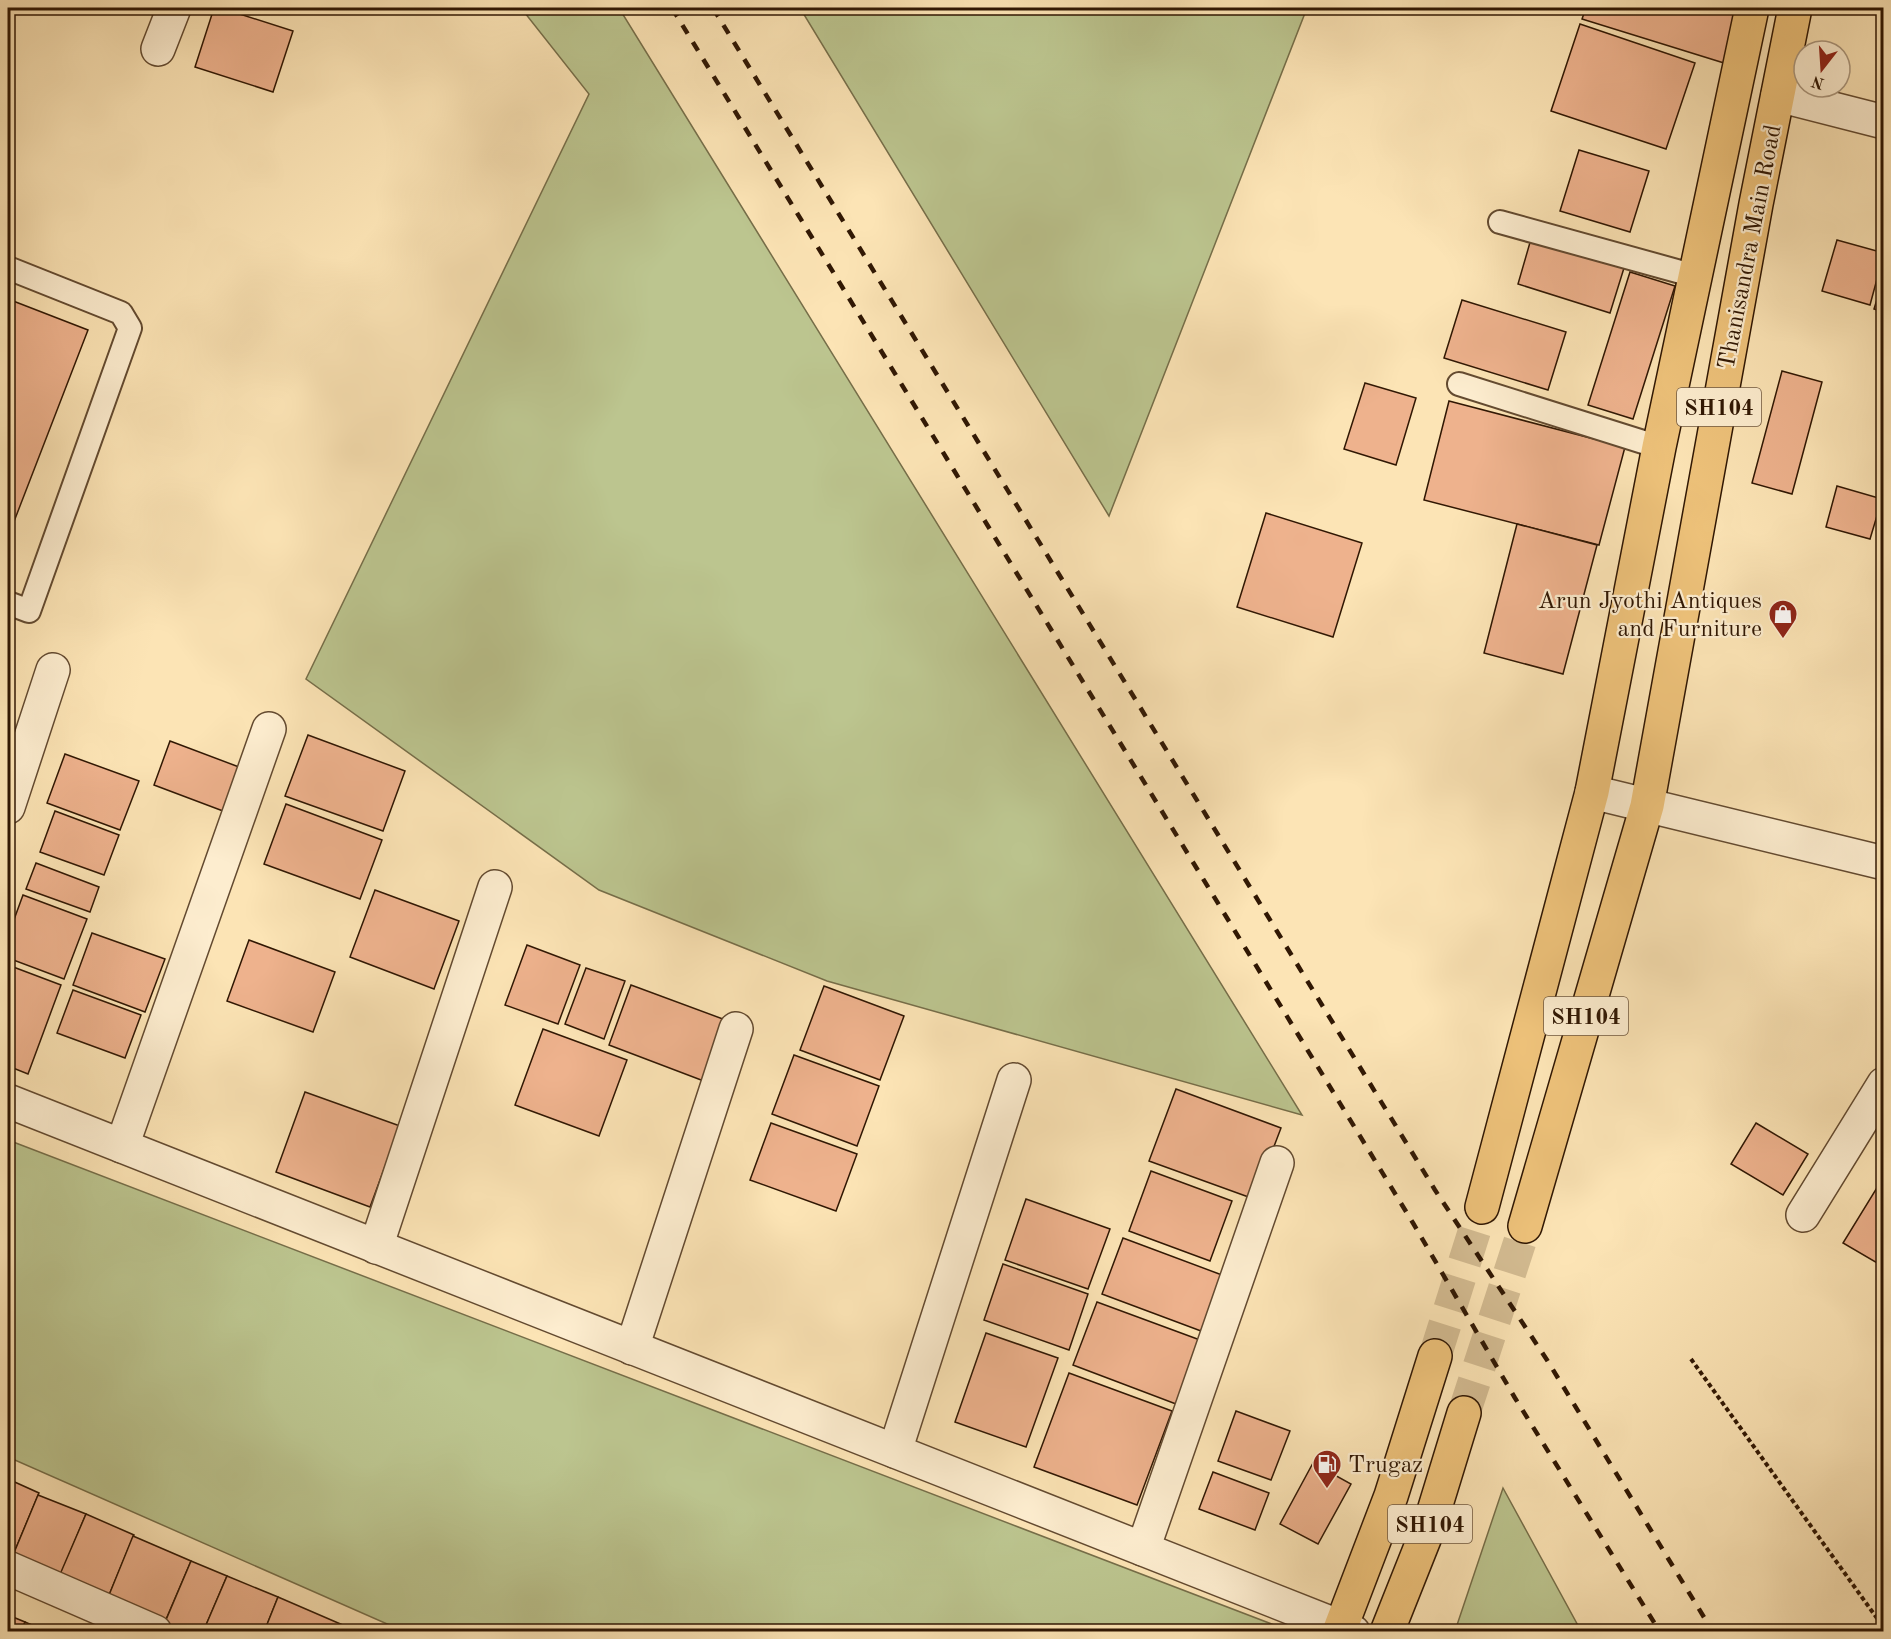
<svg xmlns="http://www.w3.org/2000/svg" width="1891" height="1639" font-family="'Old Standard TT',serif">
<rect width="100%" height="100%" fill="#fce4b5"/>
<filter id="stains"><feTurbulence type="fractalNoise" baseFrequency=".00333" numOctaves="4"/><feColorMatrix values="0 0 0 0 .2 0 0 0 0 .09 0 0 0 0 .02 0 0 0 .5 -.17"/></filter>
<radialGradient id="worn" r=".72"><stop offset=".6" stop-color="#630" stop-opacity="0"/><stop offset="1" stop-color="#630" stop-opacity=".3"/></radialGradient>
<g fill="#bcc58f" stroke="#766e49" stroke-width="1.5">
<path d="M521,8H619L1302,1115L827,981L599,890L306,679L589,94Z"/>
<path d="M800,8H1295L1305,13L1109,516Z"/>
<path d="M8,1140L1282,1628L1279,1632L403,1631L8,1457Z"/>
<path d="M1503,1488L1581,1631H1455Z"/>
</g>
<g fill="#eeb28d" stroke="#301703" stroke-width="1.5">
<path d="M214,8H221L293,31L273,92L195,67Z"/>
<path d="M1586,8H1742L1724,63L1582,19Z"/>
<path d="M1580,24L1695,63L1666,149L1551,111Z"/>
<path d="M1579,150L1649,171L1630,232L1560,211Z"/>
<path d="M1531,239L1624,268L1610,313L1518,284Z"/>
<path d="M1837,240L1884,253L1870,305L1822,291Z"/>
<path d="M1630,272L1675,286L1633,419L1588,405Z"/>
<path d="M1884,277V312L1874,309Z"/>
<path d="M8,299L88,330L8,537Z"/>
<path d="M1462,300L1566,332L1548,390L1444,358Z"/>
<path d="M1782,371L1822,382L1792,494L1752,483Z"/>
<path d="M1365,383L1416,398L1396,465L1344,449Z"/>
<path d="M1449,401L1625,447L1599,545L1424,500Z"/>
<path d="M1884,444V463L1879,462Z"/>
<path d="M1837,486L1882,499L1870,539L1826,527Z"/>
<path d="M1266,513L1362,543L1333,637L1237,607Z"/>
<path d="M1517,524L1597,545L1563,674L1484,653Z"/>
<path d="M308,735L405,771L383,831L285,796Z"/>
<path d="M170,741L239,767L223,811L154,785Z"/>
<path d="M65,754L139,781L120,830L47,803Z"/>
<path d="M286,804L382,840L360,899L264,864Z"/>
<path d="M55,811L119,835L104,875L40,852Z"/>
<path d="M36,863L99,887L90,912L26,889Z"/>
<path d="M375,890L459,921L434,989L350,957Z"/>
<path d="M23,895L87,919L64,979L8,958V936Z"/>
<path d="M92,933L165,959L145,1012L73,985Z"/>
<path d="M249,940L335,972L313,1032L227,1001Z"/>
<path d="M527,945L580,965L558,1024L505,1005Z"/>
<path d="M8,965L61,985L28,1074L8,1066Z"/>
<path d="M586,968L625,981L604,1039L565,1024Z"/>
<path d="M631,985L731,1022L709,1083L609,1045Z"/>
<path d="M824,986L904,1016L880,1080L800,1050Z"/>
<path d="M73,990L141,1015L125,1058L57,1033Z"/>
<path d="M543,1029L627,1060L599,1136L515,1105Z"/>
<path d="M794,1055L879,1086L857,1146L772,1114Z"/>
<path d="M1176,1089L1281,1128L1254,1199L1149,1161Z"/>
<path d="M305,1092L400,1126L370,1207L276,1172Z"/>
<path d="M771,1123L857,1154L836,1211L750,1180Z"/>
<path d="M1756,1123L1808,1154L1783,1195L1731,1164Z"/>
<path d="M1151,1171L1232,1201L1210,1261L1129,1231Z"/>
<path d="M1878,1186L1884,1190V1267L1843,1243Z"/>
<path d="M1026,1199L1110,1229L1088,1289L1005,1260Z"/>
<path d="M1123,1238L1222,1275L1201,1331L1102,1294Z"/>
<path d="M1003,1264L1088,1294L1069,1350L984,1320Z"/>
<path d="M1097,1302L1200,1340L1176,1404L1073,1365Z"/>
<path d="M986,1333L1058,1358L1026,1447L955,1422Z"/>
<path d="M1069,1373L1172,1411L1137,1505L1034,1467Z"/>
<path d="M1236,1411L1290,1431L1271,1480L1218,1461Z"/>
<path d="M1313,1463L1351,1484L1318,1544L1280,1524Z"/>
<path d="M1213,1472L1269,1493L1255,1530L1199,1509Z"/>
<path d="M8,1479L39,1493L11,1560L8,1558Z"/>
<path d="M38,1495L86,1514L59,1579L11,1560Z"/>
<path d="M86,1514L134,1535L107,1600L58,1579Z"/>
<path d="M133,1536L191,1561L164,1624L107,1600Z"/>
<path d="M191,1561L227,1576L203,1632H174L163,1627Z"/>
<path d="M227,1576L278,1597L264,1632H203Z"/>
<path d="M278,1597L359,1632H264Z"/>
<path d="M8,1615L25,1622L21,1632H8Z"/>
<path d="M25,1622L48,1632H21Z"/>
</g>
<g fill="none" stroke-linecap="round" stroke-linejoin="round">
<g stroke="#d3bb91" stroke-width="33" stroke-dasharray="33 16" stroke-linecap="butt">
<path d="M1435,1356L1482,1207"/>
<path d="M1464,1413L1525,1226"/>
</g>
<g stroke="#634a30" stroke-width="26">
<g id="service">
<path d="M1500,222L1695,276"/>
<path d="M8,268L121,313L130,328L29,611L8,603"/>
<path d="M1459,384L1659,447"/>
</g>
</g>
<g stroke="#634a30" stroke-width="36">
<g id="minor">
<path d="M158,49L174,8"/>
<path d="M1778,95L1884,122"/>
<path d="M8,807L53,670"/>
<path d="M8,1101L1353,1632"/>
<path d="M122,1146L269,729"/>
<path d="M1803,1215L1884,1084"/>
<path d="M376,1247L495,887"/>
<path d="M632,1348L736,1029"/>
<path d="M895,1451L1014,1080"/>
<path d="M1143,1549L1277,1163"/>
<path d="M8,1568L155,1632"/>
</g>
</g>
<g stroke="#634a30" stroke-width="36">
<path id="tertiary" d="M1592,792L1884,863"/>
</g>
<g stroke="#301703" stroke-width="36">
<g id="primary">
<path d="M1482,1207L1592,792L1659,447L1752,8"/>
<path d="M1525,1226L1647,806L1756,204L1795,8"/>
<path d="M1339,1632L1391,1496L1435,1356"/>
<path d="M1387,1632L1430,1524L1464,1413"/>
</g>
</g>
<path stroke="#301703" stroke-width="4" stroke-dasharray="4.5 3" stroke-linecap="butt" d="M1691,1359L1884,1628"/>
<use href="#service" stroke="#fdedcf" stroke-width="22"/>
<use href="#minor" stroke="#fdedcf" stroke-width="33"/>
<use href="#tertiary" stroke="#fdedcf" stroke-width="33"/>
<use href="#primary" stroke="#eec27a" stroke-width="33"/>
<g stroke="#301703" stroke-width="4.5" stroke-dasharray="10 10" stroke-linecap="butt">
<path d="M672,8L1413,1223L1515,1398L1660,1632"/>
<path d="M713,8L1435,1190L1547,1360L1713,1632"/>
</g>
</g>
<defs>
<g id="shop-pin" transform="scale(1.5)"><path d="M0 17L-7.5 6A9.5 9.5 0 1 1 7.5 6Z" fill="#8f2418" stroke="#fdedcf"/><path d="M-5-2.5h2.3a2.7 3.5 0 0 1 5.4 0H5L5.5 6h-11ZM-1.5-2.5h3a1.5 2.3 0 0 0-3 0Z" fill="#fff"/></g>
<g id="fuel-pin" transform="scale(1.5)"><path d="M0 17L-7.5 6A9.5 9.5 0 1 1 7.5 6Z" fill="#8f2418" stroke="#fdedcf"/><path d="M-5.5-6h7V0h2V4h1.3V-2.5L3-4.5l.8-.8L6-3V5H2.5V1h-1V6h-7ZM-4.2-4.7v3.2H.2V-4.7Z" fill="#fff"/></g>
</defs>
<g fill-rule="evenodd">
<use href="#shop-pin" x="1783" y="614"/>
<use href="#fuel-pin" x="1327" y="1464"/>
</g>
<g text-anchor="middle" stroke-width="4.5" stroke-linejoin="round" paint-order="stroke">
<g fill="#fdedcf" stroke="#6e5740" stroke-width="1.5">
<rect x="1677" y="388" width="84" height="38" rx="4.5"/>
<rect x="1544" y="997" width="84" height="38" rx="4.5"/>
<rect x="1388" y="1505" width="84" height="38" rx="4.5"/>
</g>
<g font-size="22" font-weight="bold" fill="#301703">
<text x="1719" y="415">SH104</text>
<text x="1586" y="1024">SH104</text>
<text x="1430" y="1532">SH104</text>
</g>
<g font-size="24" fill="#301703" stroke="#fdedcf">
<text transform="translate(1749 247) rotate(-79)" y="8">Thanisandra Main Road</text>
</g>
<g font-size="24" fill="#301703" stroke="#fdedcf" text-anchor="end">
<text x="1762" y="608">Arun Jyothi Antiques<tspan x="1762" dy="28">and Furniture</tspan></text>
<text x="1348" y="1472" text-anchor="start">Trugaz</text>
</g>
</g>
<rect width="1891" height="1639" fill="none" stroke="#fce4b5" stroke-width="30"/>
<rect x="9" y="9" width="1873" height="1621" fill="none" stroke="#301703" stroke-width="3"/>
<rect x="15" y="15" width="1861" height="1609" fill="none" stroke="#301703" stroke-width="1.5"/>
<g transform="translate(1822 69) rotate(197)"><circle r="28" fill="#fdedcf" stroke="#ab977d" stroke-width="1.5"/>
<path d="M0-4.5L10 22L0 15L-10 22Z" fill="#8f2418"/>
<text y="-9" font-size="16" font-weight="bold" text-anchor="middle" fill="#301703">N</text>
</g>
<rect width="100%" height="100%" filter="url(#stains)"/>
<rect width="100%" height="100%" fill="url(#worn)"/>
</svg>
